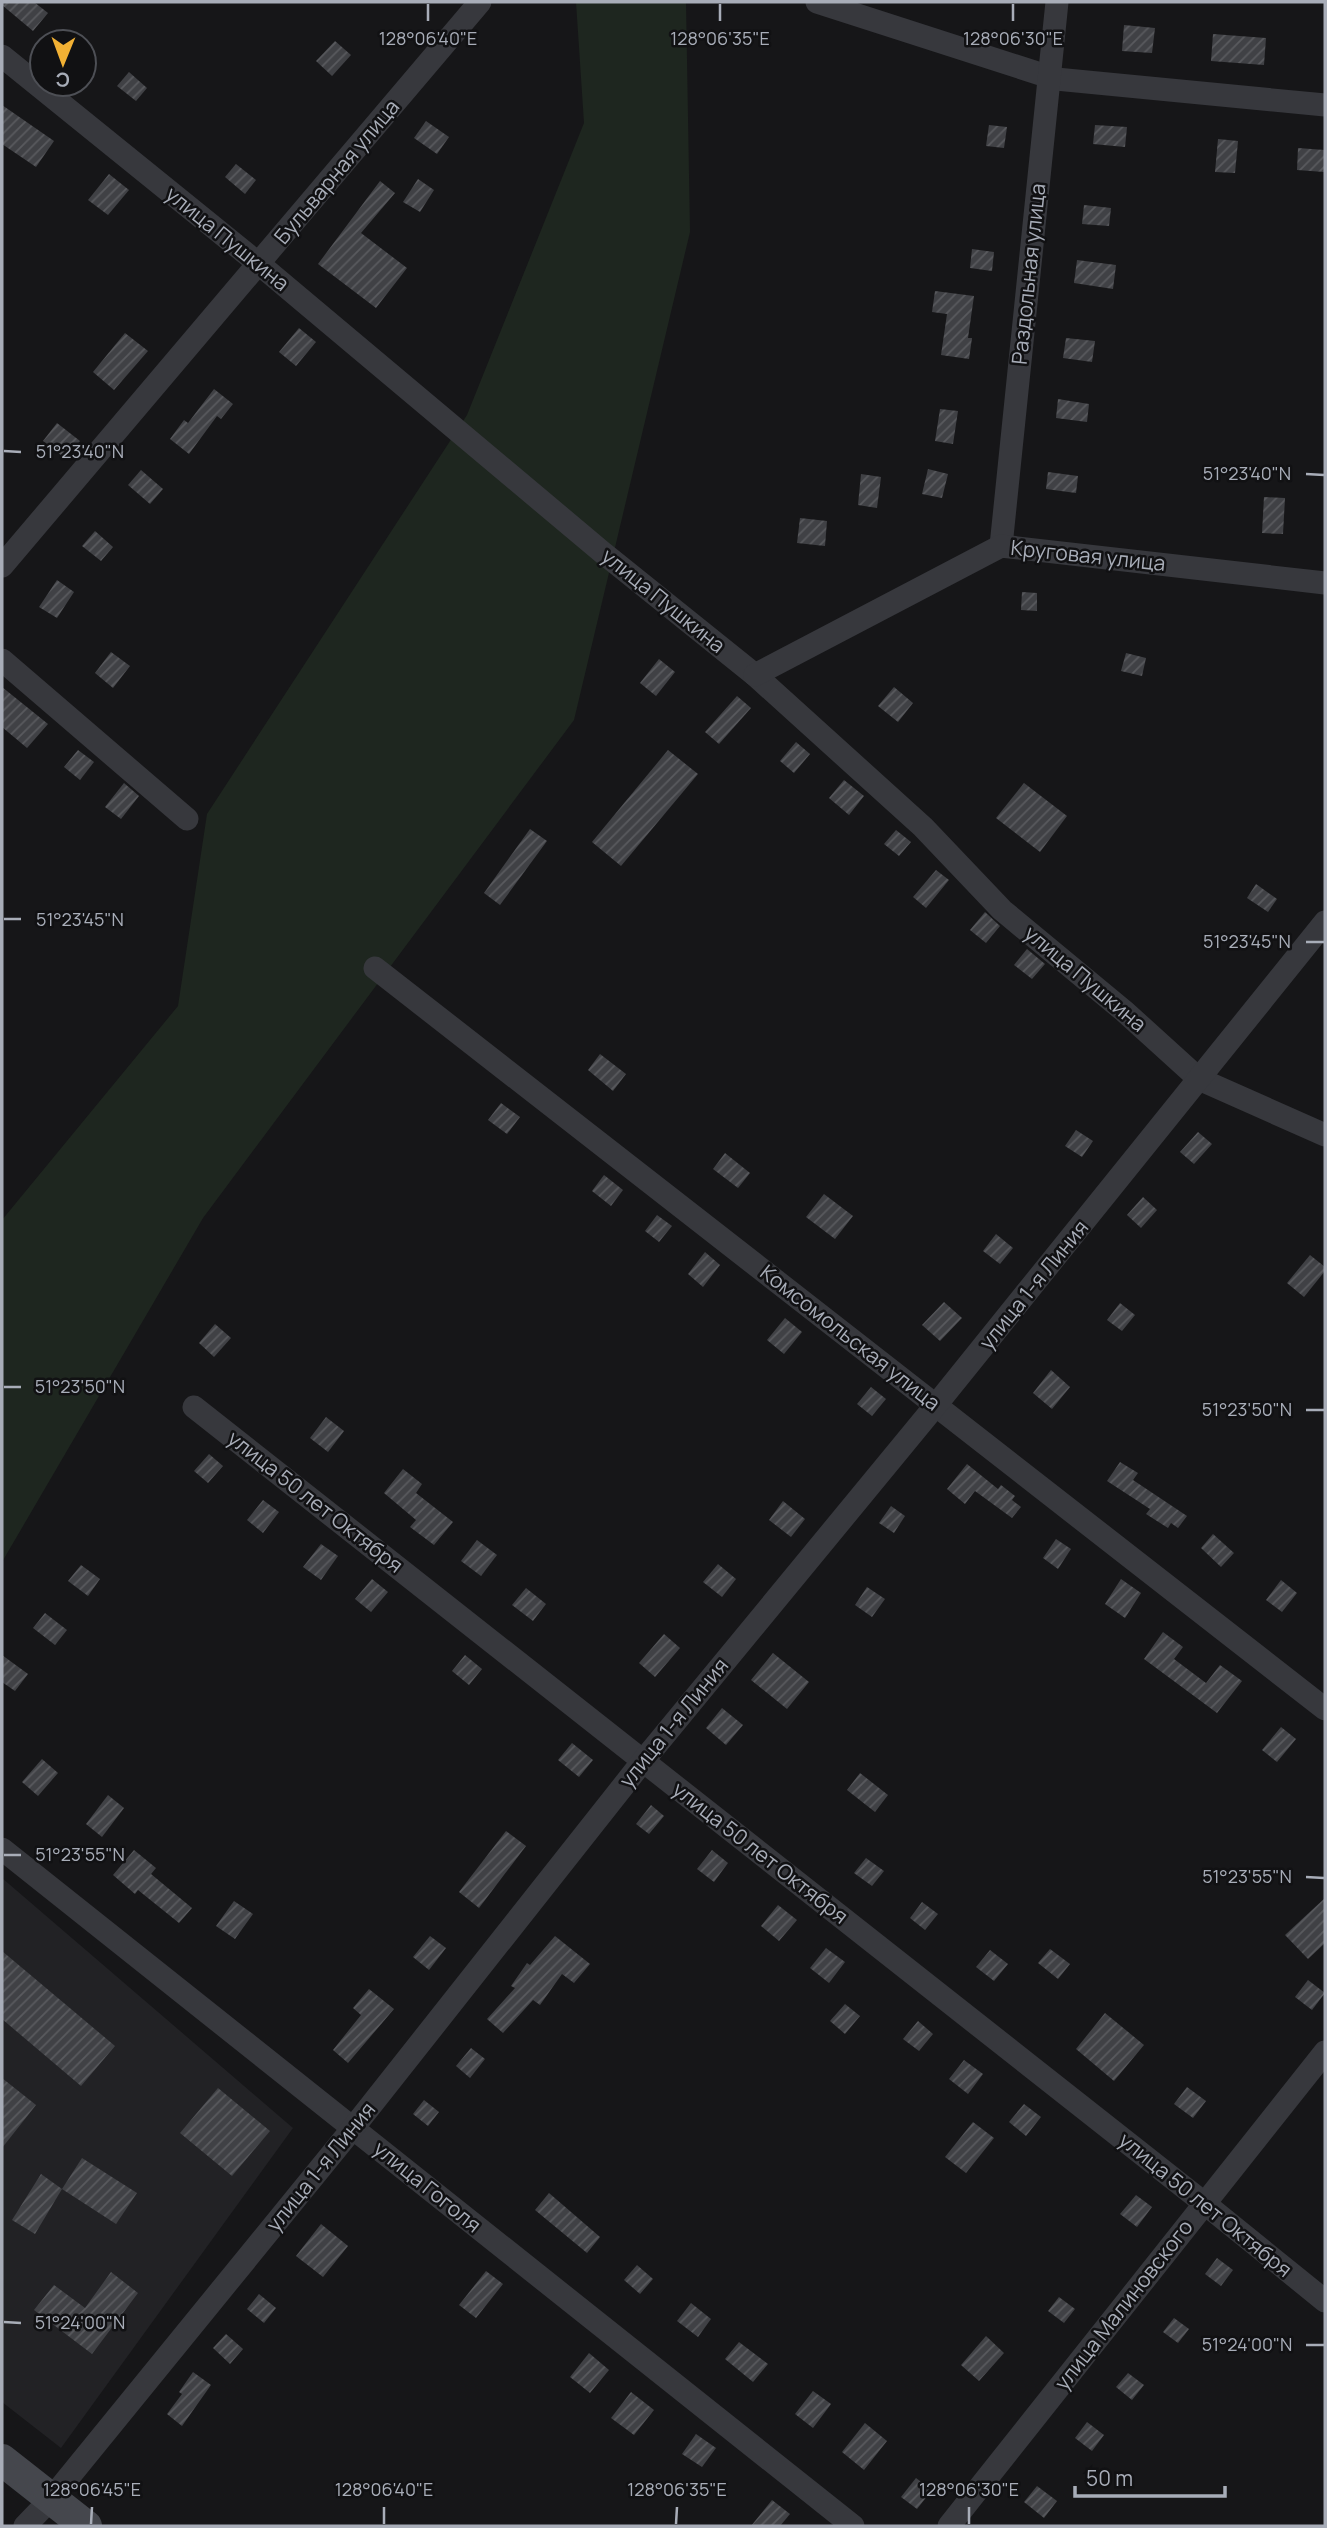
<svg xmlns="http://www.w3.org/2000/svg" width="1327" height="2528" font-family="Manrope,sans-serif">
<defs>
<pattern id="building-hatch" width="6" height="6" patternUnits="userSpaceOnUse" patternTransform="scale(1.75)"><rect width="6" height="6" fill="#404145"/><path d="M-1 1l2-2M0 6l6-6M5 7l2-2" fill="none" stroke="#595a5e"/></pattern>
</defs>
<rect width="100%" height="100%" fill="#161618"/>
<path fill="#222225" d="M2,1878L293,2128L61,2448L2,2402Z"/>
<path fill="#1e261f" d="M576,2H686L690,232L574,720L203,1218L2,1562V1220L178,1006L207,814L467,415L584,123Z"/>
<g fill="url(#building-hatch)">
<path d="M2,2H34L48,13L33,31L2,5Z"/>
<path d="M1124,25L1155,28L1152,53L1122,51Z"/>
<path d="M1213,34L1266,38L1264,65L1211,61Z"/>
<path d="M335,41L351,55L332,76L316,61Z"/>
<path d="M129,72L147,88L136,101L117,86Z"/>
<path d="M2,105L54,141L36,167L2,144Z"/>
<path d="M426,121L449,137L437,154L414,138Z"/>
<path d="M989,125L1007,127L1004,148L986,146Z"/>
<path d="M1095,125L1127,127L1125,147L1093,144Z"/>
<path d="M1218,139L1238,141L1235,173L1215,172Z"/>
<path d="M1298,148L1325,150L1324,172L1297,170Z"/>
<path d="M236,164L256,180L245,194L225,177Z"/>
<path d="M109,174L129,190L108,215L88,200Z"/>
<path d="M418,179L434,190L420,212L403,202Z"/>
<path d="M380,181L395,193L361,233L407,268L376,308L318,264Z"/>
<path d="M1084,205L1111,208L1109,226L1082,224Z"/>
<path d="M972,249L994,252L992,271L970,268Z"/>
<path d="M1077,260L1116,265L1113,289L1074,283Z"/>
<path d="M935,291L974,296L968,338H972L969,359L941,355L947,314L932,312Z"/>
<path d="M299,328L316,342L296,366L279,352Z"/>
<path d="M125,333L148,351L114,390L93,372Z"/>
<path d="M1066,338L1095,341L1092,362L1063,358Z"/>
<path d="M214,389L233,404L221,419L217,416L189,454L170,439L184,420L188,423Z"/>
<path d="M1058,399L1089,404L1087,422L1056,418Z"/>
<path d="M940,409L958,411L953,444L935,441Z"/>
<path d="M57,423L80,441L66,459L43,441Z"/>
<path d="M928,469L948,474L942,498L922,494Z"/>
<path d="M141,470L163,489L150,504L128,485Z"/>
<path d="M1048,472L1078,476L1076,493L1046,489Z"/>
<path d="M861,474L881,477L877,508L858,505Z"/>
<path d="M1264,497L1285,498L1283,534L1262,533Z"/>
<path d="M800,518L827,521L825,546L797,543Z"/>
<path d="M95,531L113,547L101,561L82,546Z"/>
<path d="M57,580L74,592L57,618L39,607Z"/>
<path d="M1022,592L1037,593V611L1021,610Z"/>
<path d="M111,652L130,666L113,688L95,673Z"/>
<path d="M1126,653L1146,658L1142,676L1121,671Z"/>
<path d="M659,659L675,672L656,696L640,683Z"/>
<path d="M2,687L48,724L27,748L2,727Z"/>
<path d="M894,687L913,703L898,722L878,706Z"/>
<path d="M737,696L751,708L719,744L705,732Z"/>
<path d="M796,742L810,754L794,773L780,761Z"/>
<path d="M78,750L94,762L80,780L64,767Z"/>
<path d="M668,750L698,774L621,866L592,842Z"/>
<path d="M844,780L864,796L849,815L829,798Z"/>
<path d="M124,783L139,796L121,819L105,807Z"/>
<path d="M1024,783L1067,816L1040,852L996,818Z"/>
<path d="M530,829L547,841L500,905L484,893Z"/>
<path d="M896,830L911,842L899,856L884,844Z"/>
<path d="M936,870L949,880L926,908L913,897Z"/>
<path d="M1256,884L1277,899L1268,912L1247,898Z"/>
<path d="M985,912L1000,926L986,943L970,930Z"/>
<path d="M1027,949L1045,964L1032,979L1014,965Z"/>
<path d="M600,1054L626,1074L613,1091L588,1070Z"/>
<path d="M501,1103L520,1117L507,1134L488,1120Z"/>
<path d="M1076,1130L1093,1141L1082,1157L1065,1146Z"/>
<path d="M1198,1132L1212,1144L1194,1164L1180,1152Z"/>
<path d="M725,1153L750,1173L738,1188L713,1169Z"/>
<path d="M604,1175L623,1190L611,1206L592,1191Z"/>
<path d="M824,1194L853,1216L835,1239L806,1217Z"/>
<path d="M1143,1197L1157,1210L1141,1228L1127,1215Z"/>
<path d="M657,1215L672,1226L659,1242L645,1231Z"/>
<path d="M996,1234L1013,1248L1000,1264L983,1251Z"/>
<path d="M705,1252L720,1265L703,1287L688,1274Z"/>
<path d="M1310,1255L1325,1267V1271L1304,1297L1287,1283Z"/>
<path d="M944,1302L962,1318L940,1341L922,1325Z"/>
<path d="M1120,1303L1135,1315L1122,1331L1107,1320Z"/>
<path d="M785,1318L802,1332L784,1354L767,1340Z"/>
<path d="M215,1324L231,1338L214,1357L199,1343Z"/>
<path d="M1051,1370L1070,1387L1052,1409L1033,1393Z"/>
<path d="M871,1387L886,1399L872,1416L857,1404Z"/>
<path d="M326,1417L344,1431L328,1452L310,1438Z"/>
<path d="M209,1454L223,1466L208,1483L194,1471Z"/>
<path d="M1120,1462L1138,1473L1133,1480L1187,1516L1178,1528L1171,1523L1168,1528L1146,1514L1150,1509L1107,1481Z"/>
<path d="M967,1464L998,1489L1001,1485L1015,1496L1012,1500L1021,1507L1012,1518L975,1491L965,1504L947,1489Z"/>
<path d="M403,1469L422,1484L416,1493L453,1522L434,1545L410,1527L416,1520L384,1493Z"/>
<path d="M263,1500L279,1512L263,1533L247,1520Z"/>
<path d="M783,1501L805,1519L791,1537L769,1520Z"/>
<path d="M891,1506L905,1516L894,1533L879,1523Z"/>
<path d="M1213,1534L1234,1553L1221,1567L1201,1548Z"/>
<path d="M1056,1539L1071,1549L1058,1569L1043,1558Z"/>
<path d="M477,1540L497,1555L481,1576L461,1561Z"/>
<path d="M321,1544L338,1556L321,1580L303,1567Z"/>
<path d="M718,1564L736,1579L722,1597L703,1582Z"/>
<path d="M81,1565L100,1579L88,1596L68,1581Z"/>
<path d="M372,1579L388,1592L371,1612L355,1599Z"/>
<path d="M1121,1579L1141,1593L1125,1618L1105,1604Z"/>
<path d="M1281,1580L1297,1593L1282,1612L1266,1600Z"/>
<path d="M867,1587L885,1599L872,1617L855,1605Z"/>
<path d="M526,1588L546,1604L533,1621L512,1605Z"/>
<path d="M45,1613L67,1630L55,1645L33,1628Z"/>
<path d="M1163,1632L1183,1647L1174,1659L1206,1683L1220,1665L1242,1681L1217,1713L1144,1659Z"/>
<path d="M664,1634L680,1648L655,1677L639,1663Z"/>
<path d="M773,1653L809,1682L787,1709L751,1680Z"/>
<path d="M2,1655L28,1674L15,1691L2,1682Z"/>
<path d="M465,1655L482,1669L469,1685L452,1671Z"/>
<path d="M722,1708L743,1725L726,1745L706,1728Z"/>
<path d="M1281,1727L1296,1739L1277,1762L1262,1750Z"/>
<path d="M572,1743L593,1760L579,1777L558,1760Z"/>
<path d="M42,1759L58,1773L38,1796L22,1782Z"/>
<path d="M860,1773L888,1795L875,1812L847,1790Z"/>
<path d="M108,1795L124,1808L102,1837L86,1824Z"/>
<path d="M651,1805L664,1816L649,1834L636,1824Z"/>
<path d="M506,1831L526,1846L479,1908L459,1892Z"/>
<path d="M134,1850L156,1868L151,1874L192,1908L179,1923L138,1890L135,1894L113,1875Z"/>
<path d="M712,1850L728,1863L714,1882L697,1869Z"/>
<path d="M866,1858L884,1871L872,1886L854,1873Z"/>
<path d="M1325,1898V1943L1308,1959L1285,1935Z"/>
<path d="M234,1901L253,1914L235,1939L216,1926Z"/>
<path d="M922,1902L938,1914L925,1930L910,1918Z"/>
<path d="M778,1905L797,1920L779,1941L761,1926Z"/>
<path d="M430,1936L446,1948L429,1970L413,1957Z"/>
<path d="M555,1936L590,1964L574,1983L562,1974L540,2005L533,2000L503,2033L487,2019L515,1988L511,1986L527,1963L530,1965Z"/>
<path d="M826,1948L845,1962L829,1983L810,1968Z"/>
<path d="M1050,1949L1070,1964L1058,1979L1038,1963Z"/>
<path d="M990,1950L1008,1964L994,1981L976,1967Z"/>
<path d="M2,1951L115,2046L81,2086L2,2019Z"/>
<path d="M1308,1980L1325,1993L1312,2010L1295,1997Z"/>
<path d="M369,1989L394,2009L348,2063L333,2050L361,2015L353,2008Z"/>
<path d="M845,2004L860,2016L845,2034L830,2021Z"/>
<path d="M1105,2013L1144,2045L1114,2081L1076,2049Z"/>
<path d="M918,2021L933,2034L919,2051L903,2039Z"/>
<path d="M471,2048L485,2059L470,2078L456,2066Z"/>
<path d="M964,2060L983,2074L968,2094L949,2079Z"/>
<path d="M2,2078L36,2105L2,2148Z"/>
<path d="M1187,2087L1206,2101L1193,2118L1174,2104Z"/>
<path d="M218,2088L270,2131L232,2176L180,2133Z"/>
<path d="M424,2100L439,2112L428,2126L413,2114Z"/>
<path d="M1024,2104L1041,2117L1026,2136L1009,2122Z"/>
<path d="M973,2122L994,2138L966,2173L945,2157Z"/>
<path d="M82,2158L137,2193L116,2224L62,2189Z"/>
<path d="M41,2174L62,2189L35,2234L12,2220Z"/>
<path d="M549,2193L600,2237L587,2253L535,2210Z"/>
<path d="M1136,2195L1152,2207L1137,2227L1120,2214Z"/>
<path d="M321,2224L348,2246L323,2277L296,2256Z"/>
<path d="M1217,2258L1233,2270L1221,2286L1205,2274Z"/>
<path d="M637,2265L653,2279L640,2294L624,2280Z"/>
<path d="M486,2271L503,2284L476,2318L459,2305Z"/>
<path d="M111,2272L138,2293L92,2354L34,2310L54,2285L85,2308Z"/>
<path d="M259,2294L276,2308L264,2323L247,2309Z"/>
<path d="M1059,2297L1075,2309L1064,2323L1048,2311Z"/>
<path d="M691,2303L711,2319L698,2337L677,2321Z"/>
<path d="M1174,2318L1189,2329L1178,2343L1163,2332Z"/>
<path d="M226,2334L243,2349L230,2364L213,2348Z"/>
<path d="M986,2336L1004,2353L979,2381L961,2365Z"/>
<path d="M739,2342L768,2364L753,2382L725,2359Z"/>
<path d="M589,2353L609,2370L590,2393L570,2377Z"/>
<path d="M193,2372L211,2385L182,2426L167,2414L182,2394L179,2392Z"/>
<path d="M1128,2373L1144,2385L1132,2400L1116,2387Z"/>
<path d="M813,2391L831,2404L813,2428L795,2414Z"/>
<path d="M631,2392L654,2410L634,2435L611,2418Z"/>
<path d="M1087,2422L1104,2435L1092,2451L1075,2438Z"/>
<path d="M865,2423L887,2441L864,2470L842,2452Z"/>
<path d="M696,2434L716,2448L702,2467L682,2454Z"/>
<path d="M916,2478L932,2490L917,2509L901,2497Z"/>
<path d="M1037,2486L1057,2501L1044,2518L1024,2502Z"/>
<path d="M772,2500L790,2514L780,2526H751Z"/>
</g>
<g fill="none" stroke-linecap="round" stroke-linejoin="round">
<g stroke="#37383d" stroke-width="23">
<path d="M817,2L1056,79L1325,105"/>
<path d="M2,56L259,264L602,552L755,675L923,827L1002,910L1124,1011L1199,1079L1325,1135"/>
<path d="M1001,546L1057,2"/>
<path d="M2,566L480,2"/>
<path d="M2,660L187,819"/>
<path d="M755,675L1001,546L1325,583"/>
<path d="M375,968L1325,1709"/>
<path d="M194,1407L1204,2203L1325,2301"/>
<path d="M2,1849L853,2526"/>
<path d="M25,2526L51,2499L353,2128L643,1761L936,1405L1325,922"/>
<path d="M949,2526L1325,2052"/>
</g>
<path stroke="#45474d" stroke-width="32" d="M2,2460L86,2526"/>
</g>
<path fill="none" stroke="#a8adb8" stroke-width="2.5" d="M428,21V4M720,21V4M1013,21V4M4,451L21,452M1306,474L1324,475M4,919H21M1306,942H1324M4,1387H21M1306,1410H1324M4,1855H21M1306,1877L1324,1878M4,2322L21,2323M1306,2345H1324M91,2524L92,2507M384,2524V2507M676,2524L677,2507M969,2524V2507"/>
<g text-anchor="middle" stroke-width="5" stroke-linejoin="round" paint-order="stroke">
<g font-size="21" fill="#a8adb8" stroke="#111113">
<text transform="translate(337 172) rotate(-50)" y="7">Бульварная улица</text>
<text transform="translate(227 239) rotate(39)" y="7">улица Пушкина</text>
<text transform="translate(1029 274) rotate(-84)" y="7">Раздольная улица</text>
<text transform="translate(1088 556) rotate(6)" y="7">Круговая улица</text>
<text transform="translate(663 601) rotate(39)" y="7">улица Пушкина</text>
<text transform="translate(1085 979) rotate(40)" y="7">улица Пушкина</text>
<text transform="translate(1034 1285) rotate(-51)" y="7">улица 1-я Линия</text>
<text transform="translate(850 1338) rotate(38)" y="7">Комсомольская улица</text>
<text transform="translate(315 1502) rotate(38)" y="7">улица 50 лет Октября</text>
<text transform="translate(674 1723) rotate(-51)" y="7">улица 1-я Линия</text>
<text transform="translate(760 1853) rotate(38)" y="7">улица 50 лет Октября</text>
<text transform="translate(321 2167) rotate(-51)" y="7">улица 1-я Линия</text>
<text transform="translate(427 2187) rotate(39)" y="7">улица Гоголя</text>
<text transform="translate(1205 2205) rotate(39)" y="7">улица 50 лет Октября</text>
<text transform="translate(1124 2305) rotate(-52)" y="7">улица Малиновского</text>
</g>
</g>
<g font-size="18" text-anchor="middle" fill="#a8adb8" stroke="#111113" stroke-width="5" stroke-linejoin="round" paint-order="stroke">
<text x="428" y="45">128°06'40"E</text>
<text x="720" y="45">128°06'35"E</text>
<text x="1013" y="45">128°06'30"E</text>
<text x="80" y="458">51°23'40"N</text>
<text x="1247" y="480">51°23'40"N</text>
<text x="80" y="926">51°23'45"N</text>
<text x="1247" y="948">51°23'45"N</text>
<text x="80" y="1393">51°23'50"N</text>
<text x="1247" y="1416">51°23'50"N</text>
<text x="80" y="1861">51°23'55"N</text>
<text x="1247" y="1883">51°23'55"N</text>
<text x="80" y="2329">51°24'00"N</text>
<text x="1247" y="2351">51°24'00"N</text>
<text x="92" y="2496">128°06'45"E</text>
<text x="384" y="2496">128°06'40"E</text>
<text x="677" y="2496">128°06'35"E</text>
<text x="969" y="2496">128°06'30"E</text>
</g>
<rect width="1327" height="2528" fill="none" stroke="#a8adb8" stroke-width="7"/>
<g transform="translate(63 63) rotate(181)"><circle r="33" fill="#111113" stroke="#4d4f55" stroke-width="2"/>
<path d="M0-5L12 26L0 18L-12 26Z" fill="#f2b134"/>
<text y="-10" font-size="19" font-weight="bold" text-anchor="middle" fill="#a8adb8">С</text>
</g>
<path d="M1075 2486v10h150v-10" fill="none" stroke="#a8adb8" stroke-width="3.5"/>
<text x="1086" y="2486" font-size="21" fill="#a8adb8" stroke="#111113" stroke-width="5" paint-order="stroke">50 m</text>
</svg>
